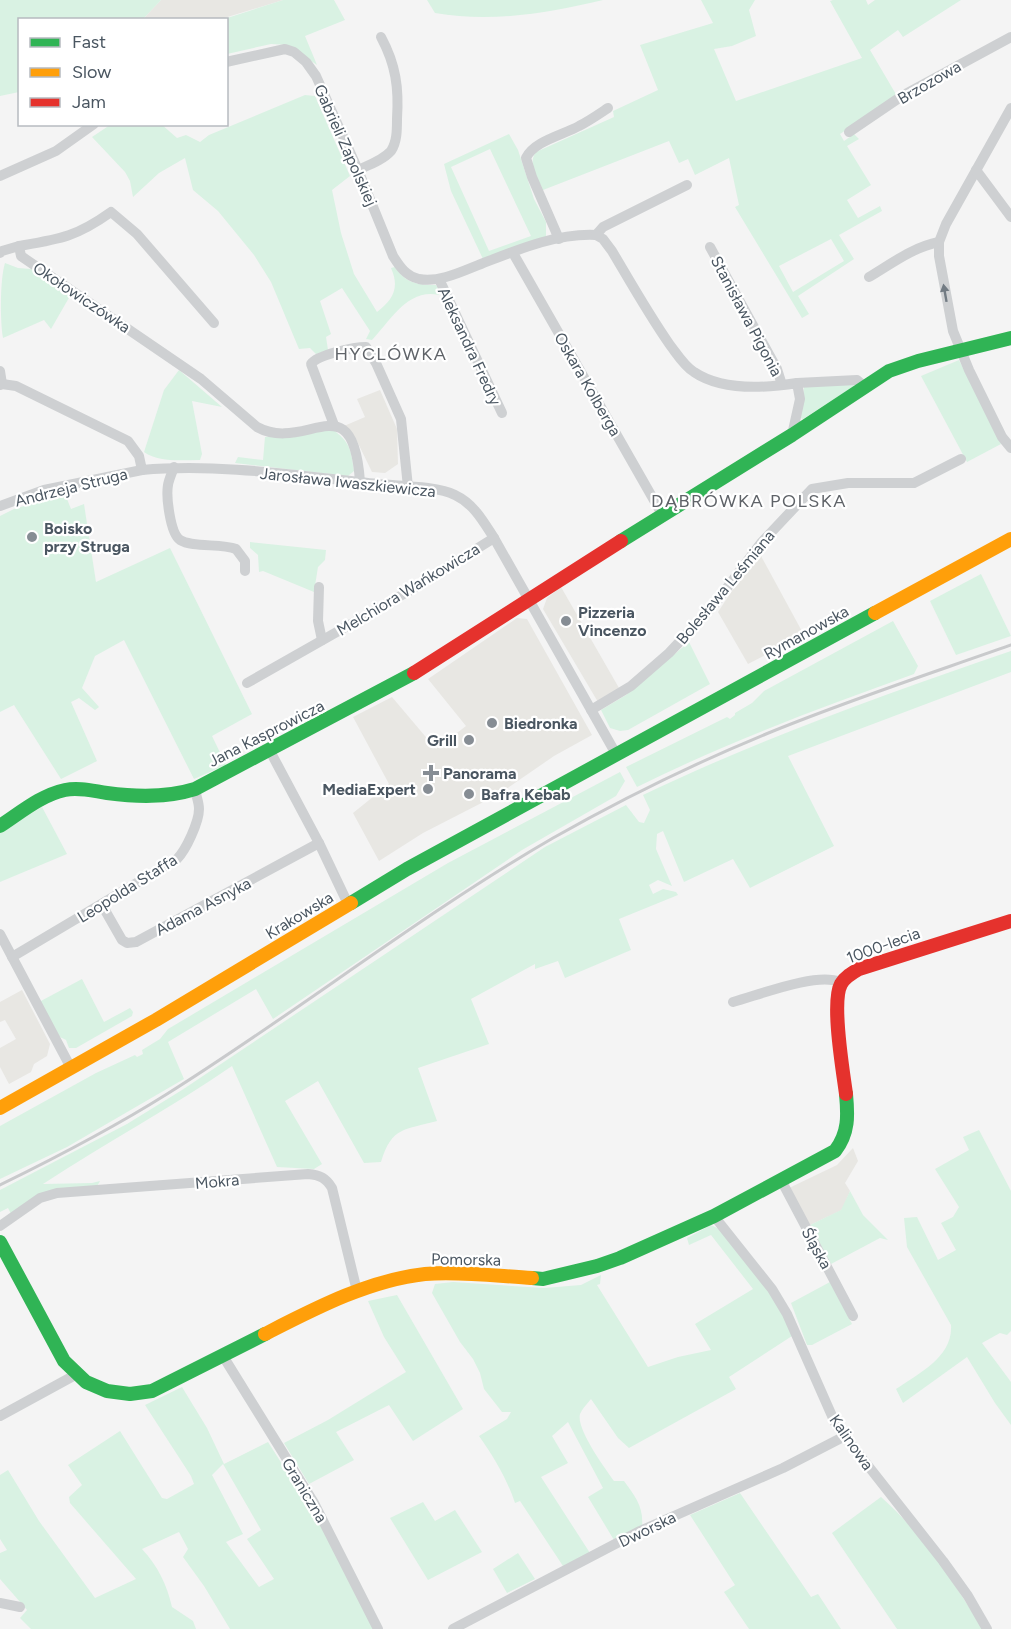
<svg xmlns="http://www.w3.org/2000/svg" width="1011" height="1629" font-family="Figtree,sans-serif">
<rect width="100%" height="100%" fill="#f4f4f4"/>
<g fill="#e8e7e3">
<path d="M161,0H283L221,19L146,20L145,17Z"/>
<path d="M380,390L397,429L398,464L385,473L372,472L356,439L344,426L365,417L357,399Z"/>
<path d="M761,556L804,635L748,664L718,612L741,577Z"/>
<path d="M561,587L619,688L598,702L543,609L547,598Z"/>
<path d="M517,618L527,619L592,735L554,756L499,794L423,833L379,861L353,813L389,784L353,717L392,697L436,749L466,726L428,679Z"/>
<path d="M22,990L50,1044L47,1056L34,1064L31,1072L9,1084L0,1067V1048L16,1039L5,1020L0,1022V1002Z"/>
<path d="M853,1148L858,1161L845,1183L850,1191L842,1210L810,1225L789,1188L837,1165Z"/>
</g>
<g fill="#d9f2e3" fill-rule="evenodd">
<path d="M0,0H161L143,19L20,20L19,92L0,96Z"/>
<path d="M283,0H334L345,20L305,36L317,65L288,45L271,44L227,54L226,20H221Z"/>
<path d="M427,0H603C548,13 491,23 435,13Z"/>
<path d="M701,0H755L749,10L756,36L732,46L714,49L736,101L862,58L830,1L833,0H866L868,5L875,0H961L903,37L898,30L870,50L897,96L840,134L844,141L854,134L859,139L847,146L871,185L847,200L858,218L880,206L882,211L839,235L854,259L798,296L809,314L802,318L735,207L739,205L729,158L695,175L688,159L679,163L669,141L543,190C538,178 527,164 536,152L614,117L613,111L658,90L640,45L713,23ZM831,239L844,261L793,292L779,266Z"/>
<path d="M305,95L315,96L350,176L332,190L341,233L354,274L377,312C393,300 400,288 391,268L395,267C405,283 418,285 436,285L440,292L439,295C408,288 391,320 372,340L366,339L370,331L342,288L320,301L331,334L326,337L328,350L316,354L310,348L299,349L271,282L254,255L218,211L193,190L185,158L159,173L133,197L130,181L125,172L92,137L110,125L161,124L177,138L186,135L200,142L209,135Z"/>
<path d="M509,134L518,150L534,199L546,222V236L544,238L483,259L451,191L444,164ZM490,149L531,236L489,251L451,167Z"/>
<path d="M5,263L18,268L31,269L70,296L51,329L44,320L3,338C0,319 0,279 5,263Z"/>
<path d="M959,360L1001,444L967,462L921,376Z"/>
<path d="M179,370L222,407L192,401L202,454L200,460C181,460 160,463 144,452L164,390Z"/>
<path d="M853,384L854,386L803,419L800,418L804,387Z"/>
<path d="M332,429C350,442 351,449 354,471L348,476L235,463L238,457L263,460L265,437Z"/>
<path d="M65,494L71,509L84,504L96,582L170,548L252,714L212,736L226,765L194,779L124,640L95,656L82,688L99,707L95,710L79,698L71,702L97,761L61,779L14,705L0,712V516L14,509Z"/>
<path d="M250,542L326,550L325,560L318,567L314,592L263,571L259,572L258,555L250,548Z"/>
<path d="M981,574L1011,636L956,655L930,601Z"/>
<path d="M893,621L918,666L914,674C819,708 728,742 637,787L626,767L727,717L730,719L735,715V713L752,703L764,691Z"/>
<path d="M689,642L710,684L628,730L620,731L610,728L601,710L626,695Z"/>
<path d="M1011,651V672L788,756L834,846L750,888L733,859L684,882L663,831L657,834L656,849L672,886L658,880L649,885L653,894L663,889L676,892L678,895L619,919L631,950L565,978L558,961L535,969V964L471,999L489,1044L418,1068L437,1121C405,1130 392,1126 381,1162L364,1163L318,1081L285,1101L322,1164L314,1169L277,1167L232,1066C171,1108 105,1143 43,1184L92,1183L100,1181L96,1188L45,1192L12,1216L8,1208L0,1212V1190L127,1124L182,1090L545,847L626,805L639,822L644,823L650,810L643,795C762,738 886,694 1011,651Z"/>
<path d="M620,772L625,781L616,796L522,850L273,1019L256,989L168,1042L184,1079L67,1147L0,1179V1126L96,1073L135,1055L137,1057L143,1054L142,1050L160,1039L168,1029L448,863Z"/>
<path d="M42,807L67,854L0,882V832Z"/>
<path d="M82,979L104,1022L130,1008L133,1012L132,1016L76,1048H69L66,1040L60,1037L39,1002Z"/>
<path d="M979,1130L1011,1191V1331L1007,1335L1000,1333L982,1343L1011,1382V1425L995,1403L967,1357L903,1403L896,1389C919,1373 953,1357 951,1325L907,1247L904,1218L917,1217L938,1260L956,1250L941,1223L953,1217L959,1207L935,1169L969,1150L963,1137Z"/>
<path d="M850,1191L863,1215L888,1240L880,1238L831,1264L810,1225L841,1210Z"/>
<path d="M711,1225L719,1229C747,1262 777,1295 792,1336L729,1377L736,1389L629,1448L618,1438L591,1399C587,1404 582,1409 580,1414C576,1429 605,1468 614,1481H624C635,1496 644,1507 642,1527L614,1540L588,1497L603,1488L568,1422L552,1436L568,1463L541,1477L590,1553L563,1566L520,1501L515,1503C507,1479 494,1457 479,1436L507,1419L511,1412H502L484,1389L480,1373L473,1359L460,1342L432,1293L435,1284L453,1282L544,1288L581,1285L601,1275L600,1284L597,1285L648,1367L678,1357L711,1350L695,1324L753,1289L711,1235L689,1245L687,1238Z"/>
<path d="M830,1282L852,1324L812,1345H807L791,1303Z"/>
<path d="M397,1295L463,1409L413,1441L389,1405L336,1432L354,1460L309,1484L284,1443L328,1420L406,1372L384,1337L368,1301Z"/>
<path d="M182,1387L207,1428L224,1464L268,1442L335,1547L380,1629H230L204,1586L183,1557L188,1549L179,1532L142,1549C158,1566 167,1585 172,1607L193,1621L196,1629H31L20,1618L27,1610L0,1579V1553L7,1550L0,1539V1475L8,1470L39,1521L95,1598L136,1579L70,1503L69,1497L82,1485L68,1465L120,1431L162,1498L167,1499L194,1484L191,1476L145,1405ZM223,1464L261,1530L247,1539L274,1579L259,1587L226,1542L243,1534L212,1475Z"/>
<path d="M740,1493L811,1597L818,1594L841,1629H749L724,1592L735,1585L690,1515Z"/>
<path d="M881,1497C923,1534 953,1582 983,1629H897L832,1533Z"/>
<path d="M423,1502L435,1521L455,1510L482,1552L428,1580L390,1518Z"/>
<path d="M518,1553L535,1579L507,1593L493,1569Z"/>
</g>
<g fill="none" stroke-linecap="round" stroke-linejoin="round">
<g stroke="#ced0d2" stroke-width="10">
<path d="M226,62L285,49L294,52L306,62L316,76L358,170L393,256C400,267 406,276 419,279C439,283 463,271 481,264C517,250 557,233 596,235L603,227L687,185"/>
<path d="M1011,108L946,224L939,242V256L953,331L969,370L1002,437L1011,448"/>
<path d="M849,132L902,96L1011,37"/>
<path d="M358,170C369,165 383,160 391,151C397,142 397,130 397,119C399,88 396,65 381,37"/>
<path d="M976,170L1011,217"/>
<path d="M0,176L56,151L94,124"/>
<path d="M596,235L603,239L612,251C631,283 649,315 670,345C677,354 684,366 694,372C722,391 766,388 797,383L800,399L792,435"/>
<path d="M559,239L532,177L526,158C534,141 563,135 579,126C589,121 599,114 608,108"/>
<path d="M710,247L777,369L782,385"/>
<path d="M0,253L2,251L19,246"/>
<path d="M513,253L663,516"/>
<path d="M869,277C891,264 913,247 939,242"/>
<path d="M439,279L502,413"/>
<path d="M214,323L137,234L111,212C76,237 60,239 19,246L21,256L201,379L257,427C306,454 353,380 360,482"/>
<path d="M0,371L2,384L0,385"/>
<path d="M797,383L857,380L864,386"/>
<path d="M2,384L16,386L128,441L139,456L142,470C220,463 300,476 378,484C398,486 438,486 455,495C474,504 483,521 494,538L616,754"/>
<path d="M334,425L311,364C317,355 354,347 366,347L376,363L401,419L408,487"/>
<path d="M174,467C172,473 169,479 168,485C166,496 170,533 180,540C193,548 221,543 236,549L245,561V571"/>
<path d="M0,506L44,490L142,470"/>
<path d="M319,587L318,621L322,640"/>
<path d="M247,683L409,591L494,538"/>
<path d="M591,710L631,686L669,653L714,605L761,543L812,489L848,483H914L961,459"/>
<path d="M270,751L319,843"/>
<path d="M102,905L122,940L127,943L136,942L319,843L348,904"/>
<path d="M0,934L71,1068"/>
<path d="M12,957L177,859C186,850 199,822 199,809C199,802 196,796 195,789"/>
<path d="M733,1002C759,995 816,972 840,982"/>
<path d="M781,1180L853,1316"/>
<path d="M714,1216L772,1289L787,1314L836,1425L943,1561L968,1596L987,1629"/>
<path d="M0,1226L40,1198L57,1193L308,1174C320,1175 326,1178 332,1188L357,1291"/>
<path d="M223,1356L314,1503L378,1629"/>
<path d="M0,1416L77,1374"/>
<path d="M0,1603L20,1607"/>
<path d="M453,1629L640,1531L783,1468L845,1436"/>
</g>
<g stroke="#30b455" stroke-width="14">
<path d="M621,541L792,435L889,371L918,361L1011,338"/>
<path d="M0,826C20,813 41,795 65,790C79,787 93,791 107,793C137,797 166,798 195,789L414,673"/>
<path d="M351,903L407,869L875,613"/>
<path d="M0,1242L64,1361L86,1382L107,1391L130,1394L152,1391L265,1334"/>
<path d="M532,1278L543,1279L597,1266L620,1258L714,1216L835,1151C849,1133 848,1115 846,1094"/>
</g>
<g stroke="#ff9f0a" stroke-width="14">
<path d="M875,613L1011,539"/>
<path d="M0,1108L156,1020L351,903"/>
<path d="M265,1334C314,1309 369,1280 425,1274C460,1271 497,1276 532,1278"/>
</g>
<g stroke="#e5322d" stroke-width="14">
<path d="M414,673L621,541"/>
<path d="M846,1094C843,1071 831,1002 841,984C845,977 852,973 859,969L1011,921"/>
</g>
<path stroke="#c9cacc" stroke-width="3" d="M0,1185C57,1157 113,1128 167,1094C298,1012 420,915 553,838C622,799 693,764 766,734C846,701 929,674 1011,645"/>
</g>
<defs><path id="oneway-solid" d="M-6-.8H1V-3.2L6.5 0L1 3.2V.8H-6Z" transform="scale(1.5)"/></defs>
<use fill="#727b83" href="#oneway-solid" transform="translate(945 293) rotate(-100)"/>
<g fill="#868d94" stroke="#fff" stroke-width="2">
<circle cx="32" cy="537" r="6"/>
<circle cx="566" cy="621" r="6"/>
<circle cx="492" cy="723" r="6"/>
<circle cx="469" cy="740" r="6"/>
<path d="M428 764h6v6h6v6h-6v6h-6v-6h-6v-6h6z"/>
<circle cx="428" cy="789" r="6"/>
<circle cx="469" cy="794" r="6"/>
</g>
<g text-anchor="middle" stroke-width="4.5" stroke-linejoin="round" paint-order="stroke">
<g font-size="16" fill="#4a5661" stroke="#fff">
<text transform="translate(929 82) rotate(-30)" y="6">Brzozowa</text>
<text transform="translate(346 145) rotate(66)" y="6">Gabrieli Zapolskiej</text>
<text transform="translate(82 297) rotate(34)" y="6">Okołowiczówka</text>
<text transform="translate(747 316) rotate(62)" y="6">Stanisława Pigonia</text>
<text transform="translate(470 346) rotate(65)" y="6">Aleksandra Fredry</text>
<text transform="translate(588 384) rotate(60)" y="6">Oskara Kolberga</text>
<text transform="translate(348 482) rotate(6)" y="6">Jarosława Iwaszkiewicza</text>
<text transform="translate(71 487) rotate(-14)" y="6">Andrzeja Struga</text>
<text transform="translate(725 587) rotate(-50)" y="6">Bolesława Leśmiana</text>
<text transform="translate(408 589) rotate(-31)" y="6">Melchiora Wańkowicza</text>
<text transform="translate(806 632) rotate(-29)" y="6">Rymanowska</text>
<text transform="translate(266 733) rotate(-27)" y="6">Jana Kasprowicza</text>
<text transform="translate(127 888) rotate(-32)" y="6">Leopolda Staffa</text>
<text transform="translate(203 906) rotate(-28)" y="6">Adama Asnyka</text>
<text transform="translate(299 915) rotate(-31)" y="6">Krakowska</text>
<text transform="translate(883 945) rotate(-20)" y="6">1000-lecia</text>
<text transform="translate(217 1181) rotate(-5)" y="6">Mokra</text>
<text transform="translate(817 1248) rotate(61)" y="6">Śląska</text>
<text transform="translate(466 1259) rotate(1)" y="6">Pomorska</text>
<text transform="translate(852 1442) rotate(55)" y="6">Kalinowa</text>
<text transform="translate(305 1490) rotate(59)" y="6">Graniczna</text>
<text transform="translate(647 1529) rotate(-26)" y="6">Dworska</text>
</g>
<g font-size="16" font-weight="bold" fill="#4a5661" stroke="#fff" text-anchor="start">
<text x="44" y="534">Boisko<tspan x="44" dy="18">przy Struga</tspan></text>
<text x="578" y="618">Pizzeria<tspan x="578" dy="18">Vincenzo</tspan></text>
<text x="504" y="729">Biedronka</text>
<text x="457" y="746" text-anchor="end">Grill</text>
<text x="443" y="779">Panorama</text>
<text x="416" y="795" text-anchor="end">MediaExpert</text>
<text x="481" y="800">Bafra Kebab</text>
</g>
<g font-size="18" letter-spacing="1.5" fill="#5f6368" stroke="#fff">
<text x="391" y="360">HYCLÓWKA</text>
<text x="749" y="507">DĄBRÓWKA POLSKA</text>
</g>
</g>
<rect x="18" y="18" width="210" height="108" fill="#ffffff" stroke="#b7bbc0" stroke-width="1.5"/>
<rect x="30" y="38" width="30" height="9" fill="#30b455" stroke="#b7bbc0" stroke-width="1.5"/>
<text x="72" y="48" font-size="18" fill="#4a5661">Fast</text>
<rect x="30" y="68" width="30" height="9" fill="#ff9f0a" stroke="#b7bbc0" stroke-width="1.5"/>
<text x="72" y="78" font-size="18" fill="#4a5661">Slow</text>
<rect x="30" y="98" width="30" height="9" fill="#e5322d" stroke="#b7bbc0" stroke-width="1.5"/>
<text x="72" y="108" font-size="18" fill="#4a5661">Jam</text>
</svg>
